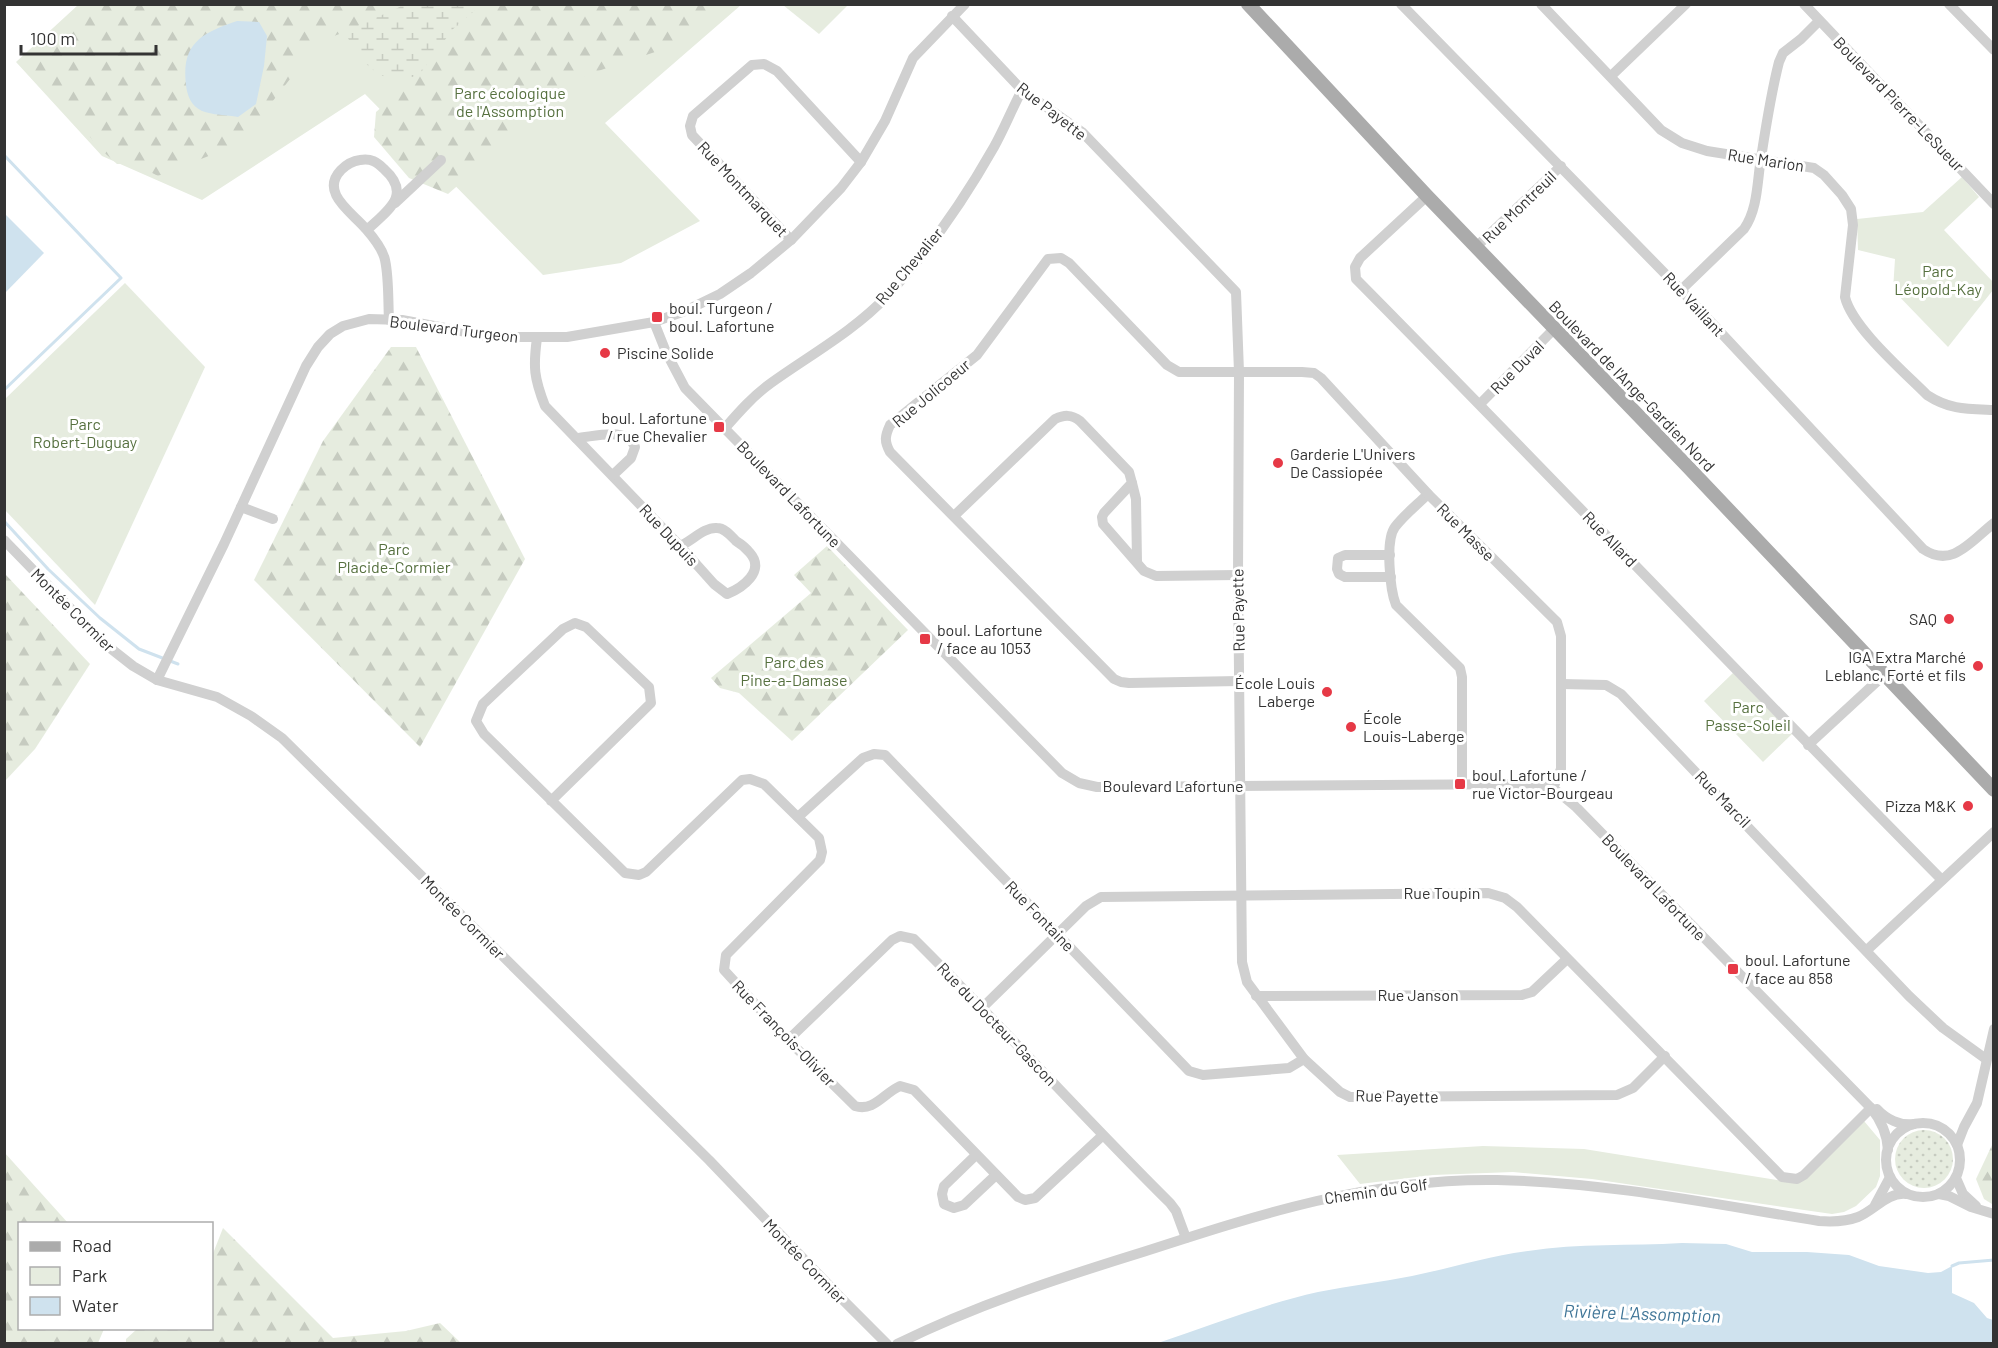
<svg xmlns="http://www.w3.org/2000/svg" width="1998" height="1348" font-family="Barlow,sans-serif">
<defs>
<pattern id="forest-firs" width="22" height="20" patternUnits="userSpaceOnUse" patternTransform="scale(1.5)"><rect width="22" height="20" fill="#e6ecdf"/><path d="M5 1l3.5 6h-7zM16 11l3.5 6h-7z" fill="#c6cbc0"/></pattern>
<pattern id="wetland-marsh" width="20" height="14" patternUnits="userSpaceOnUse" patternTransform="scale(1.5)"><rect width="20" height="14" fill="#e6ecdf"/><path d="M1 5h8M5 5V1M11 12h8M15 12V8" fill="none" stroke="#c6cbc0"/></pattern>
<pattern id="garden-dots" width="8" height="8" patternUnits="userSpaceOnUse" patternTransform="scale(1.5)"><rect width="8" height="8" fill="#e6ecdf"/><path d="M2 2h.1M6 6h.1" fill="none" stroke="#c6cbc0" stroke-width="1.8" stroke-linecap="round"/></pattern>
</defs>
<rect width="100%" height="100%" fill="#fff"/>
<g fill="#e6ecdf">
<path d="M78,5H741L605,123L700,221L621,263L543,275L365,94L202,200L102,156L16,62Z"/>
<path d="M783,5H848L819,34Z"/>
<path d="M1962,177L1979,197L1944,230L1993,282V290L1948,347L1893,290L1895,259L1858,250L1857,219L1923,212Z"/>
<path d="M125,283L205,367L95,605L5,510V399Z"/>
<path d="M1733,673L1792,734L1763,762L1704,701Z"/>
<path d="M1864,1121L1880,1140V1176L1876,1187L1856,1206L1844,1212L1832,1214L1592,1179L1513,1172L1433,1175L1360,1184L1337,1155L1483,1146L1584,1149L1790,1182Z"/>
</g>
<g fill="url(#forest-firs)" fill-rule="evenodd">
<path d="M87,5H404L367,23L319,42L239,144L158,176L135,164H117L98,147L76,119L59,104L24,65ZM267,36L264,66L256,104L238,117L200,110Z"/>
<path d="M481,5H728L658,51L586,75L448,194L409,178L374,137L376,112L419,75L453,29Z"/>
<path d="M391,347H416L525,559L420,747L254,580L323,441Z"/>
<path d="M827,546L908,630L792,741L739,693L720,688L711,678L811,593L794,575Z"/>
<path d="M5,574L90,664L35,749L5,781Z"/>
<path d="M1993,1143L1994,1204H1992L1984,1199L1976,1179Z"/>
<path d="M4,1152L68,1223L20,1224V1328L104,1329L98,1343H5Z"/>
<path d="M223,1228L333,1338L406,1331L440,1323L461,1343H126V1339L137,1329L212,1328V1256Z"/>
</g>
<path fill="url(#wetland-marsh)" d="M404,5V4L481,5L453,29L419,75C411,77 403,80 395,79C375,78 356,55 348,38L351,29Z"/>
<circle fill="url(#garden-dots)" cx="1924" cy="1159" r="29"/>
<g fill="#cfe2ee">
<path d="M237,21L259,22L267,36L264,66L256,104L238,117C227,115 212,115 202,111C191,106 187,95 186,85C181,43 202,33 237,21Z"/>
<path d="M4,213L44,253L5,293H4Z"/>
<path d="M1682,1243L1726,1244L1752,1252H1807L1849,1255L1879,1266L1928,1273L1941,1272L1952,1266V1293L1974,1303L1987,1318L1993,1320V1343H1158C1211,1325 1264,1304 1318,1292C1349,1286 1381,1282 1412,1276C1451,1268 1489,1256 1528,1251C1579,1243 1630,1246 1682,1243Z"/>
</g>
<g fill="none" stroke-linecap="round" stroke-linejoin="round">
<g stroke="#cfe2ee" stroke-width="3">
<path d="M4,155L121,278L4,390"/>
<path d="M4,521L48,569L100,618L139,649L178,664"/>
<path d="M1952,1266L1959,1263L1994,1260"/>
</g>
<g stroke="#d0d0d0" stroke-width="10">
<path d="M1401,4L1681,290L1923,549C1952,569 1971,541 1994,523"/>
<path d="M1541,4L1661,130L1682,143L1707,151L1814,168L1824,175L1842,195L1851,209L1853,225L1845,297C1852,327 1903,371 1927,395C1950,410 1967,409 1994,410"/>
<path d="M1804,4L1994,204"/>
<path d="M1949,4L1994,50"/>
<path d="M952,16L1022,90L1082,132L1236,292L1239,372L1238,575L1242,962L1247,982L1304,1059L1340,1092L1350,1097L1617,1095L1633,1088L1665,1056"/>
<path d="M1611,76L1686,4"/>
<path d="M1427,196L1360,258L1355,267L1356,279C1553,478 1745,681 1942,880"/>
<path d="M395,203L441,160"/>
<path d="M367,230C387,211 413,195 384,169C377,162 371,158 360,160C352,161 346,165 341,170C319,193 353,213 366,229C373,237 383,250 385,260C389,278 388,302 389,320"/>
<path d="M791,240L692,135L690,126L693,116L752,65L764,64L777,71L861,162"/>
<path d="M1476,247L1561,166"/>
<path d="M1681,290L1744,229C1758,209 1757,182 1761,158C1766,126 1771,93 1779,62L1783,53L1801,39L1819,21"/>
<path d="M654,322L666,352L685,388L1062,773L1079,783L1097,787L1526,784L1553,788L1576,807L1871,1108C1881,1120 1887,1133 1888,1150"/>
<path d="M537,338C533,367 534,378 545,406L680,546L714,584L727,594C742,588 766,571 750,553C746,548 741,544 736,541C731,536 725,528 717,528C704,527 692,541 680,546"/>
<path d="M1480,404L1554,329"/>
<path d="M725,428C739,412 753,396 771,383C810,355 854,331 887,296C928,252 964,200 994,147C1004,129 1012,109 1022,90"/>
<path d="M576,438C594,437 627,426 635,447L631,458L613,475"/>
<path d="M1132,483L1136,499L1137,562"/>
<path d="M1428,494C1417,505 1404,515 1395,527C1385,540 1390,590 1396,605L1460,668L1462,677V786"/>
<path d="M241,507L273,519"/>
<path d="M954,516L1055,419C1064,415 1071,414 1080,421L1129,472L1132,483L1104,513L1102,517L1103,524L1144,571L1156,576L1238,575"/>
<path d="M4,540L105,644L133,666L157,680L217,697L251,716L282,738L709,1160L842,1299L887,1344"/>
<path d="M1390,555H1345L1338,558L1337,569L1339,574L1345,577H1391"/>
<path d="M157,680L224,544L306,366L318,347L330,334L343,326L369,319L402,320L493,337H567L654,322L685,311L720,294L751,273L791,240L841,188L861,162L885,121L913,58L965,4"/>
<path d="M1239,681L1129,683L1121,682L1114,679L890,452C884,441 885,436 890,425L977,355L1048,259L1061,258L1069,263L1167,365L1179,372H1302L1314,373L1321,378L1428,494L1557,622L1561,636V769L1553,788"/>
<path d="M1562,684L1606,685L1621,694L1909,996L1943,1028L1986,1059"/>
<path d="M1808,745L1885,674"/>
<path d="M551,801L651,703L649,687L586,627L575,623L563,629L483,704L476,721L484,734L625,873L639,875L646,872L742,780L750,779L764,784L819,838L822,852L820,860L726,955L724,970L788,1040L855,1106C874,1112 884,1093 900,1086L914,1090L1018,1197L1025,1200L1035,1198L1102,1136"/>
<path d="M798,817L863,758L874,754L885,755L1189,1071L1203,1075L1289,1068L1304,1059"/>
<path d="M1867,950L1994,832"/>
<path d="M1256,996L1522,995L1532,992L1567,959"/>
<path d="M983,1007L1086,906L1101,897L1488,893L1505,898L1517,907L1782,1177L1797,1179L1804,1175L1871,1108"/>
<path d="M788,1040L892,940L900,936L914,939C1001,1025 1083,1117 1170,1203L1176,1211L1186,1238"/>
<path d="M1877,1109C1886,1119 1900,1126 1914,1124"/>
<circle cx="1923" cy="1160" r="37"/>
<path d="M1957,1145L1964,1127L1977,1103L1994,1029"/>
<path d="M976,1155L944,1186L942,1194L944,1204L954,1208L964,1205L996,1175"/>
<path d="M1956,1178L1963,1194L1976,1206"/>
<path d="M1939,1194L1949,1196L1971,1207L1994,1214"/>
<path d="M1875,1205L1890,1177"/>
<path d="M897,1344C976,1305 1059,1278 1143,1252C1260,1214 1371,1178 1497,1180C1605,1182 1713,1204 1819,1221C1832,1222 1845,1222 1858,1217C1874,1211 1887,1192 1906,1194"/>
</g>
<path stroke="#ababab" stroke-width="14" d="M1248,4L1427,196L1688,467L1994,790"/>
</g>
<g fill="#e63946" stroke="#fff" stroke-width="2">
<rect x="651" y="311" width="12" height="12" rx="3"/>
<circle cx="605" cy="353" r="6"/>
<rect x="713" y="421" width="12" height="12" rx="3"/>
<circle cx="1278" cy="463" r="6"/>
<circle cx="1949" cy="619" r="6"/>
<rect x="919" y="633" width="12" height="12" rx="3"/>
<circle cx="1978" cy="666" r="6"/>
<circle cx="1327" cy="692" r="6"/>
<circle cx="1351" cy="727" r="6"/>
<rect x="1454" y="778" width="12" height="12" rx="3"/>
<circle cx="1968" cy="806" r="6"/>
<rect x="1727" y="963" width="12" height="12" rx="3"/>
</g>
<g text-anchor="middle" stroke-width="6" stroke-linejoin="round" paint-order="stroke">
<g font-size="16" fill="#56703f" stroke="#fff">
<text x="510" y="99">Parc écologique<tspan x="510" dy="18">de l'Assomption</tspan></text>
<text x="1938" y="277">Parc<tspan x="1938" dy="18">Léopold-Kay</tspan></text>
<text x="85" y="430">Parc<tspan x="85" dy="18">Robert-Duguay</tspan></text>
<text x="394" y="555">Parc<tspan x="394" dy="18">Placide-Cormier</tspan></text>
<text x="794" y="668">Parc des<tspan x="794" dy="18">Pine-a-Damase</tspan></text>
<text x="1748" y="713">Parc<tspan x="1748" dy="18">Passe-Soleil</tspan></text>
</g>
<g font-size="16" fill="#333" stroke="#fff">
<text transform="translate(1899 104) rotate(46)" y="6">Boulevard Pierre-LeSueur</text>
<text transform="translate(1052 111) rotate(38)" y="6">Rue Payette</text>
<text transform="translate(1766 160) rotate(9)" y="6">Rue Marion</text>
<text transform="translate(743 189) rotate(47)" y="6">Rue Montmarquet</text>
<text transform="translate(1519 207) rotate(-44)" y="6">Rue Montreuil</text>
<text transform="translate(909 266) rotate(-50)" y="6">Rue Chevalier</text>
<text transform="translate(1694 304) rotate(47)" y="6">Rue Vaillant</text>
<text transform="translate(454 329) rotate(7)" y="6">Boulevard Turgeon</text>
<text transform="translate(1517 367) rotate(-45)" y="6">Rue Duval</text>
<text transform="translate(1632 386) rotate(46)" y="6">Boulevard de l'Ange-Gardien Nord</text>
<text transform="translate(931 393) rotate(-40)" y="6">Rue Jolicoeur</text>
<text transform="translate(789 494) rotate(46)" y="6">Boulevard Lafortune</text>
<text transform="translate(1466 532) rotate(45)" y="6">Rue Masse</text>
<text transform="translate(669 535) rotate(47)" y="6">Rue Dupuis</text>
<text transform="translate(1610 539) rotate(46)" y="6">Rue Allard</text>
<text transform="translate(73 610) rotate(45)" y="6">Montée Cormier</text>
<text transform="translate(1238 610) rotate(-91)" y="6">Rue Payette</text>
<text x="1173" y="792">Boulevard Lafortune</text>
<text transform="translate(1723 799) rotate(46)" y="6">Rue Marcil</text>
<text transform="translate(1654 887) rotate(46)" y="6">Boulevard Lafortune</text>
<text x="1442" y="899">Rue Toupin</text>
<text transform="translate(1040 916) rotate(46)" y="6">Rue Fontaine</text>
<text transform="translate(463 917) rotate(45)" y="6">Montée Cormier</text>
<text x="1418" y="1001">Rue Janson</text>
<text transform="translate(997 1024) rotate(46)" y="6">Rue du Docteur-Gascon</text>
<text transform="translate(784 1033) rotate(46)" y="6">Rue François-Olivier</text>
<text transform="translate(1397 1096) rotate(1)" y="6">Rue Payette</text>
<text transform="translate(1376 1191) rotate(-8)" y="6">Chemin du Golf</text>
<text transform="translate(805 1261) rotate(46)" y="6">Montée Cormier</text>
</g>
<g font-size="16" fill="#333" stroke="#fff" text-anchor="start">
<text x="669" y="314">boul. Turgeon /<tspan x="669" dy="18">boul. Lafortune</tspan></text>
<text x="617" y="359">Piscine Solide</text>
<text x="707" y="424" text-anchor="end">boul. Lafortune<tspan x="707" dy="18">/ rue Chevalier</tspan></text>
<text x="1290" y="460">Garderie L'Univers<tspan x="1290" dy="18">De Cassiopée</tspan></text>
<text x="1937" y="625" text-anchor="end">SAQ</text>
<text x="937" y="636">boul. Lafortune<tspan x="937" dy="18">/ face au 1053</tspan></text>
<text x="1966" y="663" text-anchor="end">IGA Extra Marché<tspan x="1966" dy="18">Leblanc, Forté et fils</tspan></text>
<text x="1315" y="689" text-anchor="end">École Louis<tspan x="1315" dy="18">Laberge</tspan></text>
<text x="1363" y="724">École<tspan x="1363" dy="18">Louis-Laberge</tspan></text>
<text x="1472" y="781">boul. Lafortune /<tspan x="1472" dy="18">rue Victor-Bourgeau</tspan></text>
<text x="1956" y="812" text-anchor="end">Pizza M&amp;K</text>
<text x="1745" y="966">boul. Lafortune<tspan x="1745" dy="18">/ face au 858</tspan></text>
</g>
<g font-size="18" font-style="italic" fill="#3f7597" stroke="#fff">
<text transform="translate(1642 1314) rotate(2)" y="6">Rivière L'Assomption</text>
</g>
</g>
<rect width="1998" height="1348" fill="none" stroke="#333333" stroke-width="12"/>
<rect x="18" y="1222" width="195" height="108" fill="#ffffff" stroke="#adadad" stroke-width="1.5"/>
<rect x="30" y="1242" width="30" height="9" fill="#ababab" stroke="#adadad" stroke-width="1.5"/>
<text x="72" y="1252" font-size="18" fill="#333333">Road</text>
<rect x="30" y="1267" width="30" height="18" fill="#e6ecdf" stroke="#adadad" stroke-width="1.5"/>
<text x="72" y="1282" font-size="18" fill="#333333">Park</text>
<rect x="30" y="1297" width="30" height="18" fill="#cfe2ee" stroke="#adadad" stroke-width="1.5"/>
<text x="72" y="1312" font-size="18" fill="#333333">Water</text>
<path d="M21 45v9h135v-9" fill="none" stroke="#333333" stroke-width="3"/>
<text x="30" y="45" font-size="18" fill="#333333" stroke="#ffffff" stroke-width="4.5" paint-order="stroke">100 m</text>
</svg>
